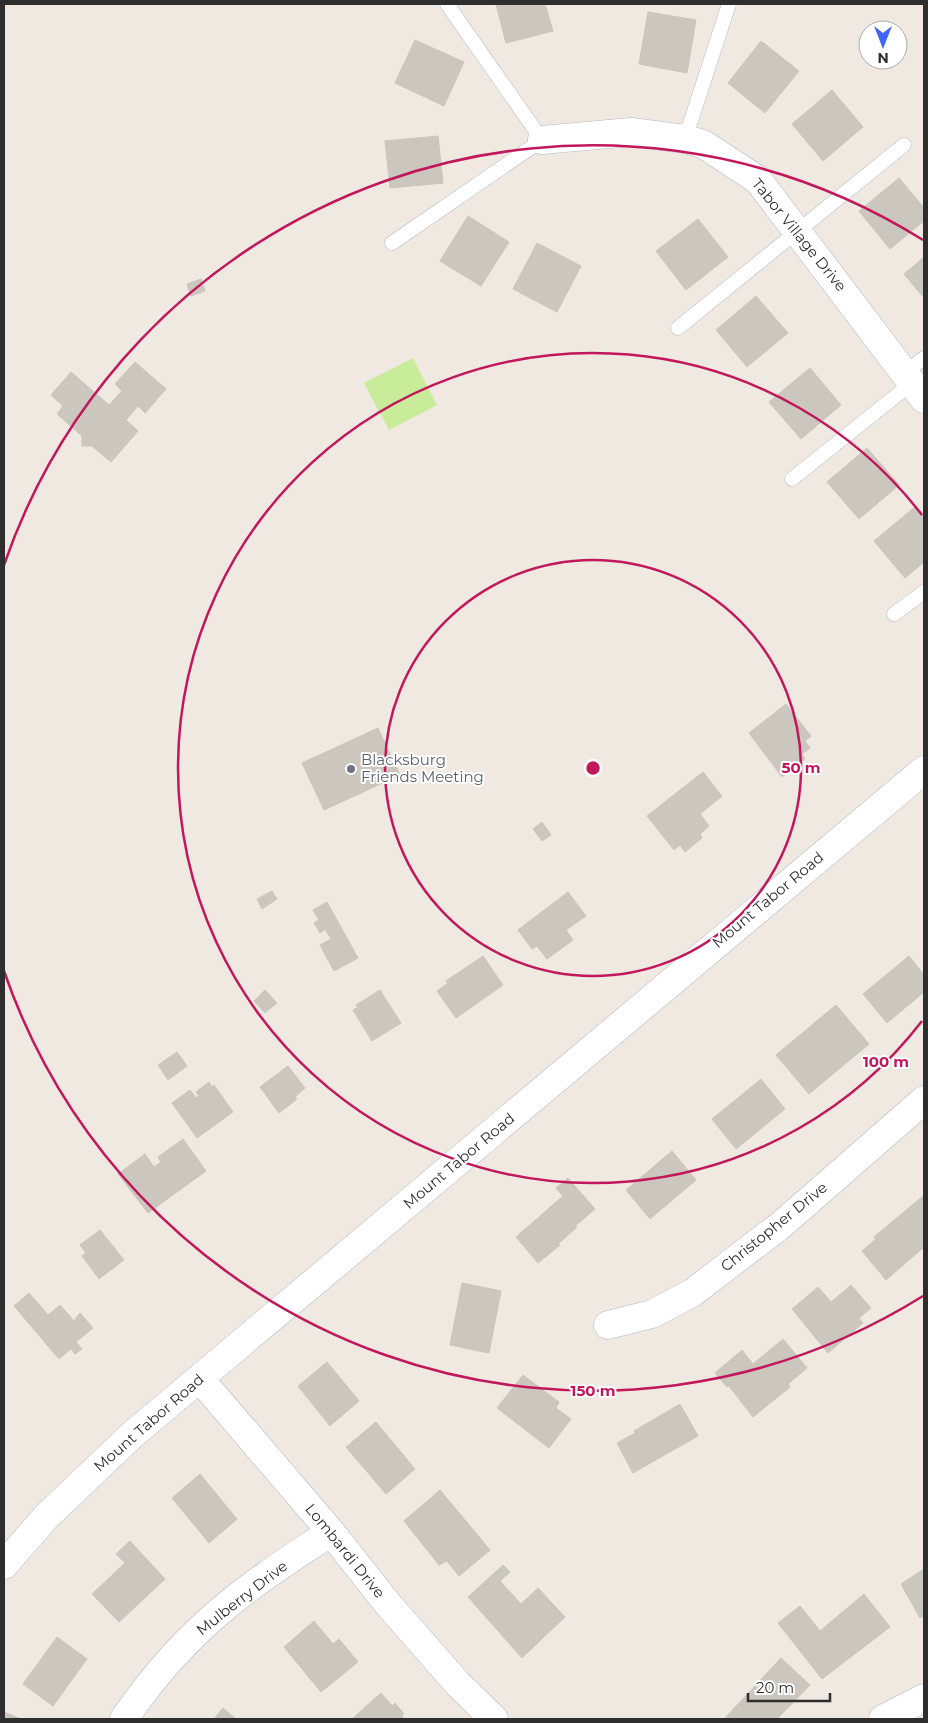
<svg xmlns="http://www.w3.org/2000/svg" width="928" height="1723" font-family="Montserrat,sans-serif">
<rect width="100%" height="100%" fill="#efe9e1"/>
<path fill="#c9ec9a" d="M413,358L437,405L389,430L364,383Z"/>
<g fill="#cbc7bf" stroke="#cbc5ba">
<path d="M496,4H545L553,31L506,43Z"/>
<path d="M648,12L696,20L687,73L639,64Z"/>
<path d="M415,40L464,62L444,106L395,83Z"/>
<path d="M761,41L799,71L765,113L728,83Z"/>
<path d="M832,90L863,127L823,161L792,124Z"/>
<path d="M438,136L443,183L390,188L385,141Z"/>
<path d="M899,178L924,208V221L890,249L859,211Z"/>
<path d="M468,216L509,242L481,286L440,261Z"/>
<path d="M698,219L728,257L686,290L656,251Z"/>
<path d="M537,243L581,266L557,312L513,289Z"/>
<path d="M924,257V298L904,274Z"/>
<path d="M201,279L205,291L191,296L187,284Z"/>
<path d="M756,296L788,333L747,367L716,330Z"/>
<path d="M135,362L166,389L145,413L138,406L126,420L138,431L111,462L92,446H82V436L57,414L63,406L51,395L71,372L109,405L122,391L115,384Z"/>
<path d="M810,368L841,405L801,439L769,402Z"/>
<path d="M867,448L899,485L859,519L827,482Z"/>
<path d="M915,507L924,517V562L905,578L874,541Z"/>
<path d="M786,704L811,736L805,741L810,748L802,754L805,759L782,777L749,733Z"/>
<path d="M378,728L400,775L324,810L302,763Z"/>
<path d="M703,772L722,796L700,814L709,826L700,834L702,838L685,852L680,845L674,850L647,816Z"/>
<path d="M542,822L551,835L542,841L533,829Z"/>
<path d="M272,891L277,899L262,909L257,899Z"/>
<path d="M568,892L586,916L566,930L573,940L547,959L537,946L532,949L518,930Z"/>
<path d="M327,902L358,958L334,971L320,945L331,939L325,929L320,933L314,923L319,920L313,910Z"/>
<path d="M483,956L503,985L456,1018L437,991L448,983L446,981Z"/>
<path d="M909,956L924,975V992L887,1023L863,994Z"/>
<path d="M265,990L277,1003L265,1013L254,1001Z"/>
<path d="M380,990L401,1023L372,1041L353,1010L358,1007L356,1005Z"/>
<path d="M836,1005L869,1044L809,1094L776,1055Z"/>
<path d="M177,1052L187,1066L168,1080L158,1065Z"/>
<path d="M288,1066L305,1088L295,1097L297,1099L279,1113L260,1087Z"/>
<path d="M761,1079L785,1109L736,1149L712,1119Z"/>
<path d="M209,1082L212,1087L214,1085L233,1112L197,1138L172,1103L190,1090L196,1098L199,1096L196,1092Z"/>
<path d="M183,1139L206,1171L148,1213L118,1174L145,1154L154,1167L161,1162L158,1157Z"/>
<path d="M672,1151L696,1180L650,1219L626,1190Z"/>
<path d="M568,1178L595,1209L575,1226L577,1227L558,1244L560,1245L538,1263L516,1237L563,1196L556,1188Z"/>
<path d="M923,1196L924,1198V1247L886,1280L862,1251L876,1239L874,1237Z"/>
<path d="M100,1230L124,1260L99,1279L82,1256L86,1253L80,1245Z"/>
<path d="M462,1283L501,1291L489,1353L450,1345Z"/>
<path d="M851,1285L871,1308L859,1318L863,1323L828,1353L792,1309L818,1287L831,1302Z"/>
<path d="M29,1293L48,1315L60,1305L74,1321L80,1313L93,1328L76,1342L82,1349L75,1354L71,1349L59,1359L14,1306Z"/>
<path d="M783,1339L807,1368L788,1384L790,1387L753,1417L729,1386L727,1387L715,1373L742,1350L753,1364Z"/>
<path d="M327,1362L359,1401L330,1426L298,1386Z"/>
<path d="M523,1375L559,1402L556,1408L571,1419L549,1448L497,1408Z"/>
<path d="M680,1404L698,1436L633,1473L617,1443L635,1433L634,1431Z"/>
<path d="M376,1422L415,1469L386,1494L346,1447Z"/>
<path d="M200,1474L237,1519L209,1543L172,1498Z"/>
<path d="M440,1490L490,1550L459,1576L447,1561L439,1565L404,1521Z"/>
<path d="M130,1541L165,1579L119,1622L92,1594L125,1563L116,1554Z"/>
<path d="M503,1565L510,1572L500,1581L521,1604L538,1588L565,1617L522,1658L468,1597Z"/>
<path d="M924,1569V1615L920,1618L901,1584Z"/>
<path d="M864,1594L890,1627L822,1679L778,1623L800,1606L820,1631Z"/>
<path d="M314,1621L333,1644L339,1639L358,1662L321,1692L284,1647Z"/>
<path d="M57,1637L87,1659L53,1706L23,1684Z"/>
<path d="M781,1658L810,1685L777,1719H727L725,1718Z"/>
<path d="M381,1693L392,1706L395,1703L404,1714L402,1716L404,1719H352Z"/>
<path d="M223,1708L236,1719H214Z"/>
<path d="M4,1712L21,1719H4Z"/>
</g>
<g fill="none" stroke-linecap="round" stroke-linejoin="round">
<g stroke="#b4b7c1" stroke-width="15">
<g id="lane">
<path d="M685,139L729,4"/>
<path d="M392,243L542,140L447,4"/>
<path d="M678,328L904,145"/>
<path d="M905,373L924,358"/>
<path d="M792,479L912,383"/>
<path d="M894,614L924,592"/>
</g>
</g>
<g stroke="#b4b7c1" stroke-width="29">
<g id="street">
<path d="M542,140L631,132L685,139L703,144L758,180L924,399"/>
<path d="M608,1325L652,1314L692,1293L781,1225L924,1100"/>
<path d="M200,1379L331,1532L387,1603L458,1684L494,1719"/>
<path d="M124,1719C152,1678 186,1639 225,1607C258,1579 295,1556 331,1532"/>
<path d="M883,1719L924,1698"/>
</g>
</g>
<g stroke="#b4b7c1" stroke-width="29">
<path id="secondary" d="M4,1565L46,1517L132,1435L924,770"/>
</g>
<use href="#lane" stroke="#fff" stroke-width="14"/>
<use href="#street" stroke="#fff" stroke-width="28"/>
<use href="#secondary" stroke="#fff" stroke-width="28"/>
</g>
<g fill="none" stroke="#c2185b" stroke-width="2.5">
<circle cx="593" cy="768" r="208"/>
<path d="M922 1021A415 415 0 1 1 922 515"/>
<path d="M923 1296A623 623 0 0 1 4 971M4 565A623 623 0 0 1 923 240"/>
</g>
<circle fill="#6b7280" stroke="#fff" stroke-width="2" cx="351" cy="769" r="5"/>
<g text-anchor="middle" stroke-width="4" stroke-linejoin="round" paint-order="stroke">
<g font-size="15" fill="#2e2e2e" stroke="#fff">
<text transform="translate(799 235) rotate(51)" y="5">Tabor Village Drive</text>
<text transform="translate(768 900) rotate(-40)" y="5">Mount Tabor Road</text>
<text transform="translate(459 1161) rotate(-40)" y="5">Mount Tabor Road</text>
<text transform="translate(774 1227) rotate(-39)" y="5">Christopher Drive</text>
<text transform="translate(149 1423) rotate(-41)" y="5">Mount Tabor Road</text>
<text transform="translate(345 1551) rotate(51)" y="5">Lombardi Drive</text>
<text transform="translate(242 1598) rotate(-38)" y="5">Mulberry Drive</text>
</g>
<g font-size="15" fill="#5b616d" stroke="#fff" text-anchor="start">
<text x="361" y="765">Blacksburg<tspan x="361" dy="17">Friends Meeting</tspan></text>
</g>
</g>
<circle cx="593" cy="768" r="8" fill="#c2185b" stroke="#fff" stroke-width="2.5"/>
<g font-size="15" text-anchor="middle" font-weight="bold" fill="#c2185b" stroke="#fff" stroke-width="4" stroke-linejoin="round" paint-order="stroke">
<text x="801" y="773">50 m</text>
<text x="886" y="1067">100 m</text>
<text x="593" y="1396">150 m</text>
</g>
<rect width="928" height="1723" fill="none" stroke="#2e2e2e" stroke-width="10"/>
<g transform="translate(883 45) rotate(180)"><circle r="24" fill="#ffffff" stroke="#ababab"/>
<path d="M0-4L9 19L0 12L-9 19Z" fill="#4264fb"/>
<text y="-8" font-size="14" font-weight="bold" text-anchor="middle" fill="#2e2e2e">N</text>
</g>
<path d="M748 1693v8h82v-8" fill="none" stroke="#2e2e2e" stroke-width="2.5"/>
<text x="756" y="1693" font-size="15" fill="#2e2e2e" stroke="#ffffff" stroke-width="4" paint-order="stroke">20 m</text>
</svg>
